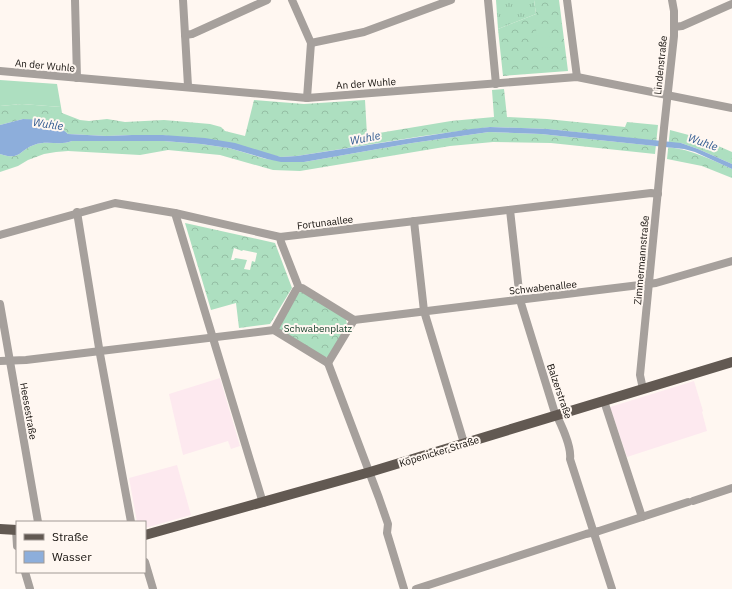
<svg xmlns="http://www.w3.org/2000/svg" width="732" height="589" font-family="'IBM Plex Sans',sans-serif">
<defs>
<pattern id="grass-tufts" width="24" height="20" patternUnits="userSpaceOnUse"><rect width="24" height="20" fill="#addfc0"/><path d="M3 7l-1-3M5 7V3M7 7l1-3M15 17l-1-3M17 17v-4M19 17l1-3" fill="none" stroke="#94bea4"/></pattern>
<pattern id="forest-crowns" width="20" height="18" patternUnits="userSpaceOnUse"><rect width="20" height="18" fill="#addfc0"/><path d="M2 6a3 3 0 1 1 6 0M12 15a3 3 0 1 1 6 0" fill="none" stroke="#94bea4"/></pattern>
</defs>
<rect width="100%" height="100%" fill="#fff7f1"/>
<g fill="#fde9ef">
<path d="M220,378L240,446L231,449L228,441L183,455L169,394Z"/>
<path d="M694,381L703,411L702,412L707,431L627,457L610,407Z"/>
<path d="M177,465L191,515L145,528V522H137L129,478Z"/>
</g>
<path fill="url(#grass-tufts)" d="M496,0H534L536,14L498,29Z"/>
<g fill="url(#forest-crowns)" fill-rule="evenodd">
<path d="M534,0H559L568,71L503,76L498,29L536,14Z"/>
<path d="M504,89L507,117L547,119L625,127L627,122L658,125L655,154L551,143L493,142L450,146L300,171L273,170L220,155L168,150L140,155L68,151L56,152L44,154L28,160L18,166L0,172V154C21,161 19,150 34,145C47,140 60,146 72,141H164L201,144L229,148L266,159L304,162L412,143L489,132L541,134L656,146V141L548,129L490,127L423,136L297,156L281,157L263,153L163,135H132L106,136L68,134L61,128L52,124L23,119L0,125V106L22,104L61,107L62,113L80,120L89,121L107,119L125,122L164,120L210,124L221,127L225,131L245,136L254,100L304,104L365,100L367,135L451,121L494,117L492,90Z"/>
<path d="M670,130L700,138L732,152V164L698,149L681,143L668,147C693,150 710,159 732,169V178L702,166L667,159Z"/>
<path d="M185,223L275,243L292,288L270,324L239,328L236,303L211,310ZM234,248L242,251L243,250L257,253L255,262L252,261L250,270L244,269L247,260L235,258L234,260H231Z"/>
<path d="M302,291L346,319L347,325L328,357H322L279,330L277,326L297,294Z"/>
</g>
<g fill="#addfc0">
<path d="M549,27L551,47L537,48L536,28Z"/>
<path d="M0,80L57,84L61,107L22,104L0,106Z"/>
</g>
<path fill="#8daedb" d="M23,119L43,120L61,128L68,134L106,136L132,135H163L205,138L235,143L281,157L297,156L471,129L490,127L548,129L681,143L698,149L732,164V169L695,152L684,149L541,134L489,132L412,143L304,162H281L267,159L229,148L201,144L164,141H72C60,146 47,140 34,145C19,150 21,161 0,154V125Z"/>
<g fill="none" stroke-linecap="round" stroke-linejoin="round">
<g stroke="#a6a09c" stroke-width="8">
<path d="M75,0L77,78"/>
<path d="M183,0L188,86"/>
<path d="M292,0L311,43L307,98"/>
<path d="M488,0L496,84"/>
<path d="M567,0L577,77"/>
<path d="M674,27L682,26L732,4"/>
<path d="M185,35L192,34L267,0"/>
<path d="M311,43L364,32L451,0"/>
<path d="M0,71L307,98L577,77L732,108"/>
<path d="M510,210L520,300L554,410C560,422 572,446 570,459L612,589"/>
<path d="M77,212L100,354L131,522"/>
<path d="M175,213L263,503"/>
<path d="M414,221L424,311L464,443"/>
<path d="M0,235L115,203L175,213L280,237L651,193L658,194"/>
<path d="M280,237L281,242L299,288"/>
<path d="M299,288H302L354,320L328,363L274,330L296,290Z"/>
<path d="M0,304L38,522"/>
<path d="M354,320L656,283L732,261"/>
<path d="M0,361L26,360L274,330"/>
<path d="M328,363L379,498L388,524L387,533L404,589"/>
<path d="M643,389L640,375L664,128L674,36V11L672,0"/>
<path d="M604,401L642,517"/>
<path d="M693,501L732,488"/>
<path d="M16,530L17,546"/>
<path d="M145,562L153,589"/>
<path d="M25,572L30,589"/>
<path d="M416,589L586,534L599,531L688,502"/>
</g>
<g stroke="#625952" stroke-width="10">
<path d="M0,529L17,530"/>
<path d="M145,535L370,472L732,362"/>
</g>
</g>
<g text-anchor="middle" stroke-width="4" stroke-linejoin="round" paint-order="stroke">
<g font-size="10" fill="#130f0b" stroke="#fff7f1">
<text transform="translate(45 65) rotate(5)" y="4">An der Wuhle</text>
<text transform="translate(660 65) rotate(-84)" y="4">Lindenstraße</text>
<text transform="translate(366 83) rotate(-4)" y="4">An der Wuhle</text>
<text transform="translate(325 222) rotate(-7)" y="4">Fortunaallee</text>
<text transform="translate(641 260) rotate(-85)" y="4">Zimmermannstraße</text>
<text transform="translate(543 287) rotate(-6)" y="4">Schwabenallee</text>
<text transform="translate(560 391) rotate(71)" y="4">Balzerstraße</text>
<text transform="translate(29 411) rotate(80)" y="4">Heesestraße</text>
<text transform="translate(439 451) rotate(-17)" y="4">Köpenicker Straße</text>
</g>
<g font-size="10" fill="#15412b" stroke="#fff7f1">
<text x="318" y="332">Schwabenplatz</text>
</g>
<g font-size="11" font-style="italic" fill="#2c578f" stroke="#fff7f1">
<text transform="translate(48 124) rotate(8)" y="4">Wuhle</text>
<text transform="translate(365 138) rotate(-11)" y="4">Wuhle</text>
<text transform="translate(703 142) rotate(19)" y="4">Wuhle</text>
</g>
</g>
<rect x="16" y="521" width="130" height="52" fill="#fff7f1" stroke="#a19a95"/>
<rect x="24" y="534" width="20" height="6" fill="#625952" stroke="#a19a95"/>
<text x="52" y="541" font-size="12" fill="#130f0b">Straße</text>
<rect x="24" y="551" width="20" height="12" fill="#8daedb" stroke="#a19a95"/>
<text x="52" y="561" font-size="12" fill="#130f0b">Wasser</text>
</svg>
